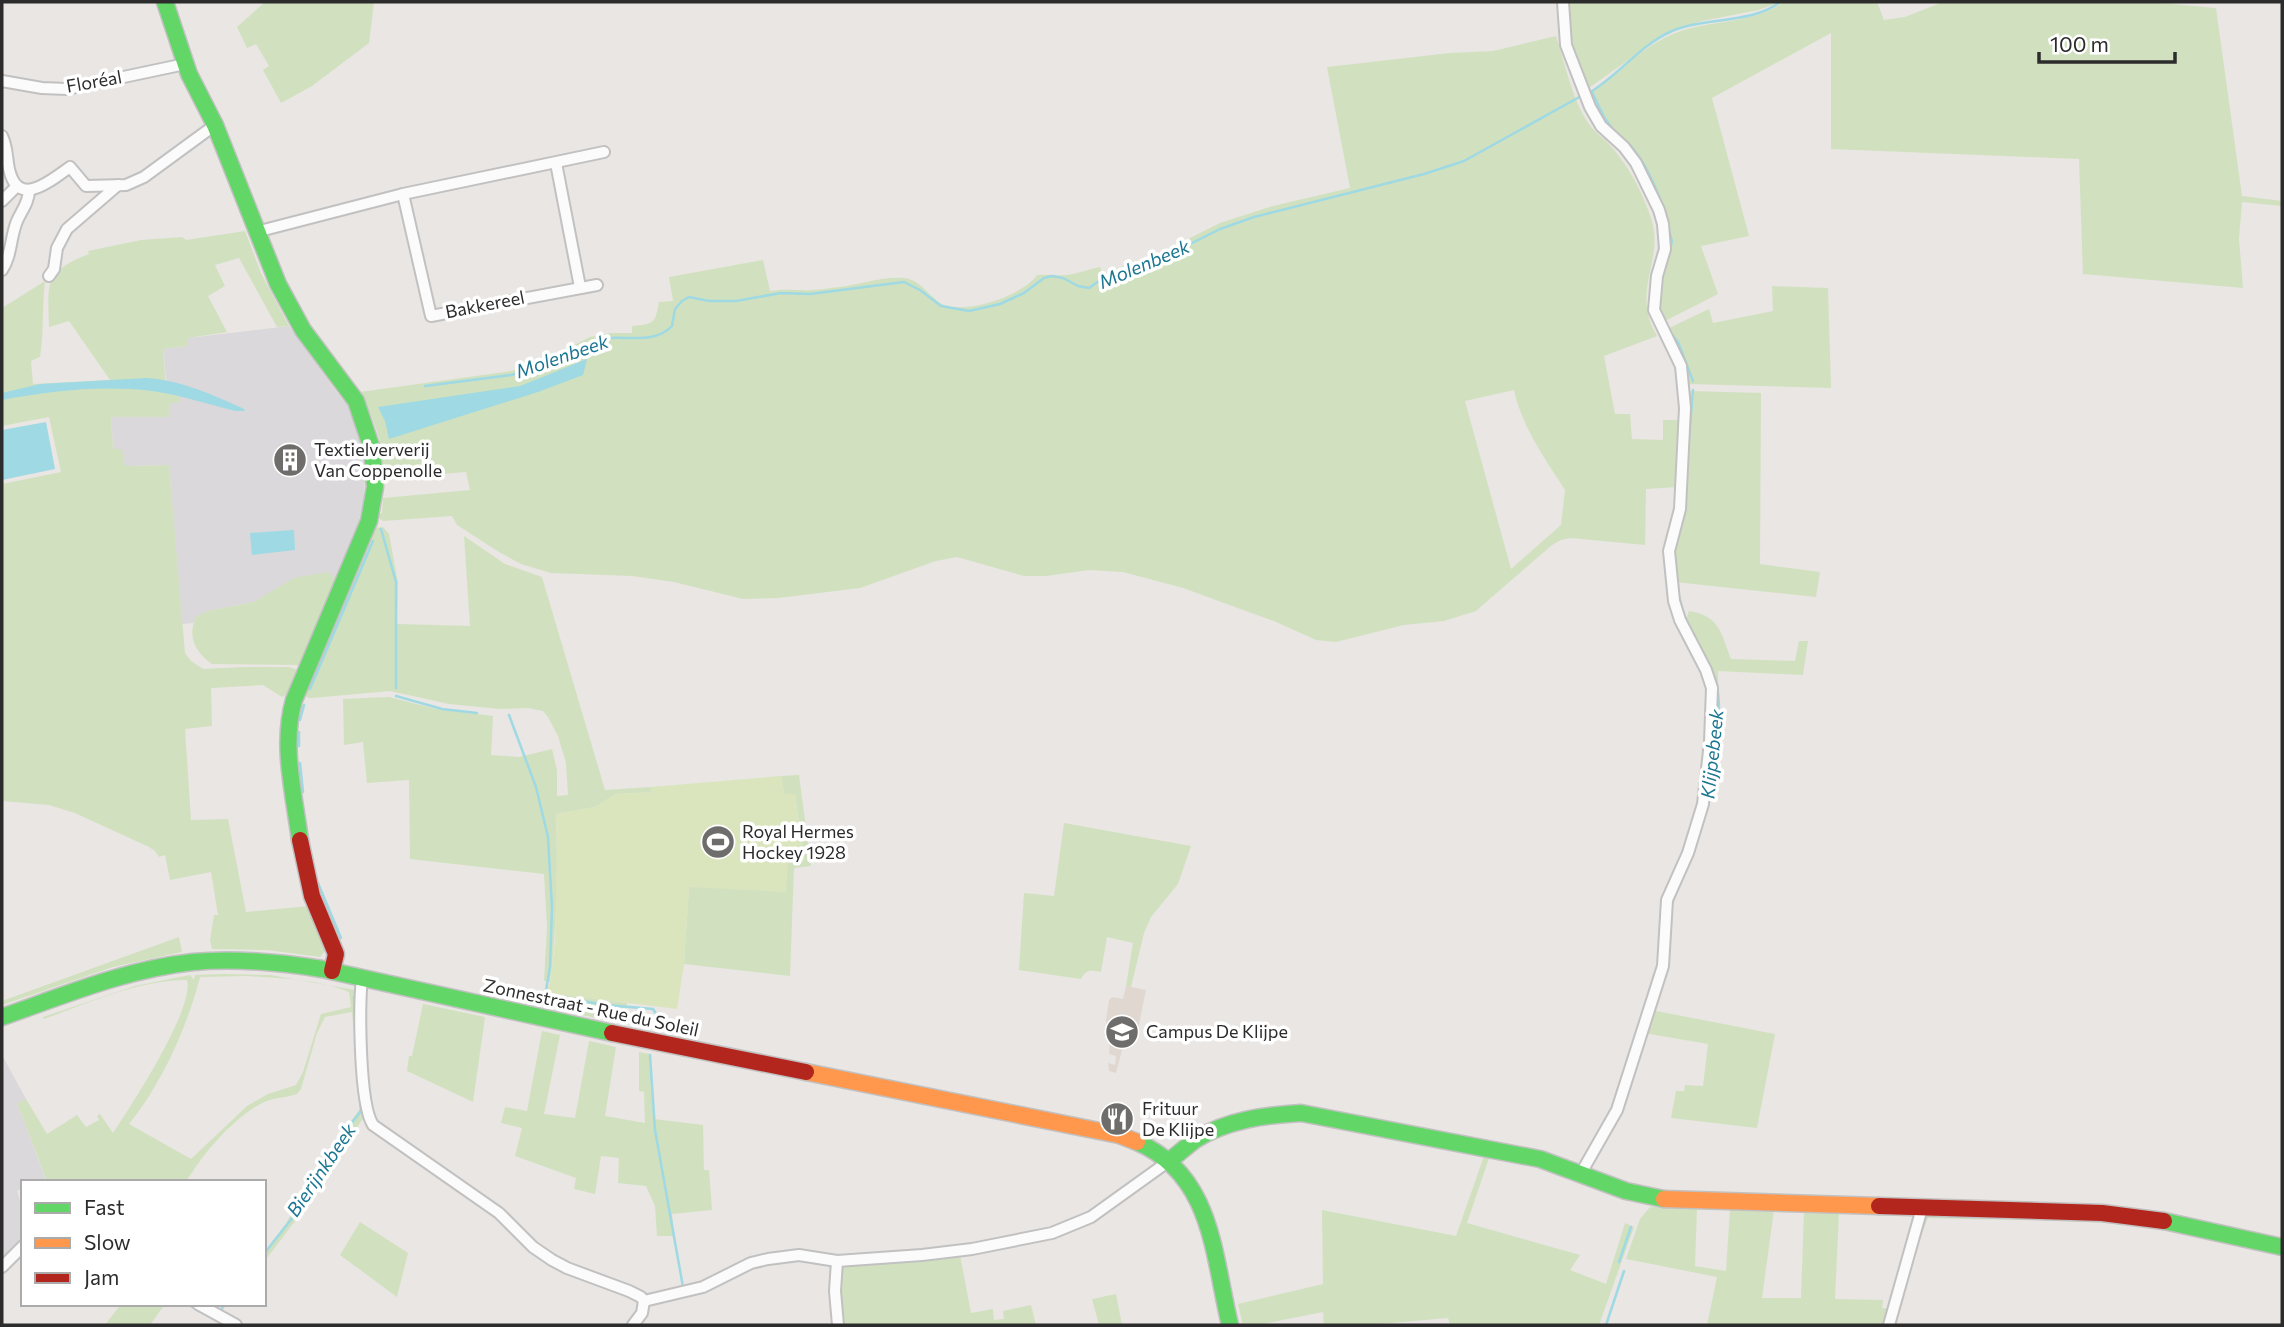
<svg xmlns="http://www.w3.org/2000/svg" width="2284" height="1327" font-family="Commissioner,sans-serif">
<rect width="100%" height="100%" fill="#e9e6e3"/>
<g fill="#dad8da">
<path d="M289,326L335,390L343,400L346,399L359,432L365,480L364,501L354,539L337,585L271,593L254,602L207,611L197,617L193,623L182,624L169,465L125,466L113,449L111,417L170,416L163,349L188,346V338Z"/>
<path d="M2,1055L26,1099L17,1103L46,1180L40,1182H23V1188L17,1191L23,1211V1241L2,1262Z"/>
</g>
<path fill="#e0d8d0" d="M1126,986L1146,990L1135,1044L1124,1043L1116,1073L1109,1071L1108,1063L1115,1065L1116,1056L1109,1054L1110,1037L1108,1036L1106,1020L1109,1000L1112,997L1123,999Z"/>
<g fill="#d1e1bf" fill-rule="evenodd">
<path d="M265,2H374L369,43L312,86L281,103L263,70L269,66L256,44L247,48L237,27Z"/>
<path d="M1566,2H1777L1773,5L1758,10L1702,21L1669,31L1586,90L1569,45Z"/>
<path d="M1783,2H1877L1884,20L1905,17L1943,2H2151L2216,8L2242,196L2282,201V206L2242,202L2239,239L2243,288L2083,274L2079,159L1831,149V33L1712,98L1749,236L1701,246L1718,294L1661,323L1656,306L1669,243L1642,167L1603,126L1590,94C1619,72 1649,40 1684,30C1716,20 1756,23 1783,2Z"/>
<path d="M1556,36C1564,60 1573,101 1587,121C1592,130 1602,137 1609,144C1628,165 1642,191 1651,218C1665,262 1630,290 1657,336L1604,356L1615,414H1630L1632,439L1663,440V420H1679L1678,487L1646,489L1645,545L1570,538L1561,540L1552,545L1476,611L1444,621L1404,625L1336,642L1316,640L1276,622L1183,588L1123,572L1089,570L1046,576H1024L957,557L936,561L860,588L778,598L743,599L674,582L632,576L551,573L521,564L499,552L457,525L452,516L383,521L377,517V514L382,513L383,498L470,490L466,472L381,479L380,456H383C379,432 371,413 360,392L511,371L535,365L590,337L610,333H632V326C654,324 655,324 659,302L673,301L669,277L763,260L770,291C782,289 791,290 803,290C815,291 828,288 840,287C862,284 883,276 904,278C922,280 929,298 944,305C967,314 1024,295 1037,275C1047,274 1057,276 1066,275C1078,274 1088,269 1100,267L1103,274L1168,249L1220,223L1273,206L1350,188L1327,67L1450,53L1493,51ZM1514,390C1522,427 1545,459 1565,490L1561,525L1511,569L1465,401Z"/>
<path d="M245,231L261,273L289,326L277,327L239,258L215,265L225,286L208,296L227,332L188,338V346L163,349L166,386L179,390V403H169L170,417H111L113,449H122L125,466L169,465L185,653L191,661L203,669L244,667H289L298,670L288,694L282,697L263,685L211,688L212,726L185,729L191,820L228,819L246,912L309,906L326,947L325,951L320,957L267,950L212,949L210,940L214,915H218L211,872L170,880L165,855L159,857L155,851L149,847L75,813L49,805L2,801V484L61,472L49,417L2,426V308L45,281C42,306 44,331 40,357L31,361L33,384L110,380L69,321L49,327C48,283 43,272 89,254L88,251L141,240L182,237L186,240Z"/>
<path d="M1772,286L1828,288L1831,388L1688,384L1683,367L1665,330L1709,309L1713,323L1773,311Z"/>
<path d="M1689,391L1761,393L1760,564L1820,572L1816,597L1675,582L1673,567Z"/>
<path d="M383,527L389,534L398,583L397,624L470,626L464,536L505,564L542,577L605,790L651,787L652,792L616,794L595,807L556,814C558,870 557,927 550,982L544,981L547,927L544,874L410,859L409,780L367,783L363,742L344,745L343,699L389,697L436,709L493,716L491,755L519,757L552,749L557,770V796L568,795L566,763L558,736L548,717L543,711L528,708L500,709L449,704L390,691L312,698H308L304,693L374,528Z"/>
<path d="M328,572L336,579L337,585L301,665L212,664C195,652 187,636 196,617L207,611L254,602L294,578Z"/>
<path d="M1689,611C1720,616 1721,633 1731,659L1795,661L1799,641H1808L1803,675L1718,671L1719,729H1713L1716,692L1682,616L1687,617Z"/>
<path d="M799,775L811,866L794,868L790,976L684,964L689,887L788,862L804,861L795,794H784L781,776Z"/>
<path d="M1064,823L1191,846L1178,884L1151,917L1144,933L1131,987L1126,986L1133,943L1107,937L1101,972C1091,970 1086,969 1081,979L1019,970L1024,893L1054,896Z"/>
<path d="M179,937L182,952L113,967L2,1005V1001Z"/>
<path d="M225,974L270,975L355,990L362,1102H360L352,1012L325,1017L317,1033L301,1089L297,1094C286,1098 275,1097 264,1102C234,1117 203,1153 186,1182H40L46,1179L17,1103L26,1099L47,1134L77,1115L86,1127L99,1120L97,1116L100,1114L113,1133C131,1106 195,1008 187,980C138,980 89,1003 44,1019L43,1017L135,986L190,975L194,980L195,975ZM245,976C278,978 318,979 349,992L351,1007L321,1014L303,1072L296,1085L268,1094L247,1106L191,1159L129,1124C162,1083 187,1028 200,977Z"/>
<path d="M556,994L627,1003L624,1024L554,1009Z"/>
<path d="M423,1004L485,1017L473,1102L407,1071L409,1056H412Z"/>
<path d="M1651,1010L1775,1034L1757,1128L1671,1118L1676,1091H1684L1685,1085L1703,1086L1708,1044L1644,1033Z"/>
<path d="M542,1031L560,1035L544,1114L575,1118L589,1041L616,1047L605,1116L645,1123L644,1092L639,1091V1052L649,1054L654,1119L703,1125L704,1170H709L712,1210L672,1214L674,1236H657L655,1206L646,1186L618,1183L619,1158L601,1156L595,1194L574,1189L576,1178L515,1156L522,1128L501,1123L505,1107L527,1111Z"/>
<path d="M362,1106L366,1115L335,1155L308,1204L264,1262V1252L285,1225L318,1167Z"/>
<path d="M1484,1156L1489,1158L1467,1223L1580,1255L1570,1270L1606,1284L1625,1223L1634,1227L1599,1325H1450L1448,1318L1367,1325H1324L1323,1312L1258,1325H1243L1238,1304L1323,1284L1322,1210L1456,1236Z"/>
<path d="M1650,1207L1697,1208L1695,1266L1726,1271L1730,1209L1774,1210L1762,1298H1801L1804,1211L1839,1212L1835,1299L1883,1300L1882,1308L1893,1309L1887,1325H1707L1717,1277L1626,1259L1640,1219Z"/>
<path d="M1928,1214C1998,1216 2069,1214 2139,1224C2175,1229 2210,1237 2245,1246L2244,1248C2206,1239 2167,1229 2128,1225C2062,1219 1995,1220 1928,1218L1918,1243L1893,1325L1924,1219Z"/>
<path d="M360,1222L408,1253L397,1297L340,1255Z"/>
<path d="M960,1255L971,1313L993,1309L994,1320L1004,1319L1003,1311L1031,1305L1036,1325H840L839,1268L845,1264Z"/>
<path d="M1116,1294L1122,1325H1099L1092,1299Z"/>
<path d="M121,1304H165L150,1325H105Z"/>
</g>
<path fill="#dae5be" d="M781,776L784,794H795L804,861L788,862L786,892L689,887L684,964L677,1009L556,994L554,1009L540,1006L550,982L555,942L557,848L556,814L595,807L616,794L651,792V787Z"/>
<g fill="#9ed9e4">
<path d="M587,359L583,375L538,392L389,439L385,421L378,407L520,386Z"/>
<path d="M146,378C181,380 213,395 244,409L245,411H235C208,404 180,395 152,391C102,385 50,391 2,400V393L40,384Z"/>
<path d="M46,422L55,469L2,480V430Z"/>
<path d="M294,530L295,550L252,555L250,533Z"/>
</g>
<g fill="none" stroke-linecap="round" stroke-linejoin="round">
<g stroke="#9ed9e4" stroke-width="2.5">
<path d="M1592,92L1604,117L1614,131"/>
<path d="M1589,93C1618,76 1640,45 1672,31C1704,17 1753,24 1780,2"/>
<path d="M1622,138C1641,152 1655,185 1663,207"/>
<path d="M1667,223L1672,241L1668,257"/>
<path d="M1669,331L1678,342L1693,381"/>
<path d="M425,386L511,375L537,369L600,339C623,334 653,346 672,326L675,309L682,301L689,297L709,301H736L781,293L810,294L904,282L920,290L941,306L969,311L1000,304L1024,293L1044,278L1052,276L1063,278L1078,286L1089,288L1106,276L1154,262L1220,229L1254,217L1424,174L1464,161L1583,95"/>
<path d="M1689,438L1693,390"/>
<path d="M381,529L396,582V688"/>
<path d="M1679,597L1686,621"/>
<path d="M310,689L373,541"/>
<path d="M396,696L442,709L477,713"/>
<path d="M509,715L536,787L548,837L552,908L550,967L546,990L548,994"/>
<path d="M300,720L304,705"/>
<path d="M299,732V746"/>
<path d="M300,763L303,792"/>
<path d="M1710,791C1715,761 1727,696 1711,670"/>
<path d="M1693,855L1706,811"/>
<path d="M318,883L341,938"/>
<path d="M1671,906L1676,893"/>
<path d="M1668,962L1670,931"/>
<path d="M1663,983L1667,969"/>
<path d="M354,997L355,1026"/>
<path d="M557,997L606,1005L653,1009L656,1014L655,1025"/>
<path d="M650,1055L655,1130L683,1287"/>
<path d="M264,1254L293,1217L346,1130L361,1111L360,1099"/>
<path d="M1619,1262L1631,1227"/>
<path d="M187,1304L214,1319"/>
<path d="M221,1310L225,1304"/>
<path d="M1606,1325L1624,1271"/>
</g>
<g stroke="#c2c1c1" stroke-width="14">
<g id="street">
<path d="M1563,2L1566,45L1590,107L1601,126L1624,147L1636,163L1659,210L1663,224L1665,249L1657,276L1654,310L1681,366L1685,408L1680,509L1669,551L1674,601L1680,620L1706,670L1712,688L1710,742L1703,804L1688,853L1667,900L1663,966L1617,1110L1580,1175"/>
<path d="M2,81L42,88L67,89L185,64"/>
<path d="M2,136C8,149 6,156 9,169C18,209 50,181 70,167L86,186L126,185L144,177L215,125"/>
<path d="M556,163L580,287"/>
<path d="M403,194L431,316L597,285"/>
<path d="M2,201L17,186"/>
<path d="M256,232L403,194L604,152"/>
<path d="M2,270C12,255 10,238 17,221C22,210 29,202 29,190"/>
<path d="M49,276L54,269L57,248L67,229L118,185"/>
<path d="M362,978C359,1005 359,1104 373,1125L499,1213L533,1247L552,1260L567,1268L629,1291L641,1297L644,1301"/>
<path d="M837,1261L835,1291L838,1325"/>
<path d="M2,1267L23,1246"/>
<path d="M644,1301L703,1287L751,1263L768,1259L799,1255L837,1261L922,1255L972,1249L1052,1233L1091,1217L1169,1161"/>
<path d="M198,1304L236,1325"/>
<path d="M633,1325L642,1313L644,1301"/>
<path d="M1889,1325L1922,1208"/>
</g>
</g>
<g stroke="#c2c1c1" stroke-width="19">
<g id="fast">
<path d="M165,2L189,74L215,125L278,284L303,330L356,401L372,449L375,487L369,521L294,700C281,745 294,794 300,840"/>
<path d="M2,1017C65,995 127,969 193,962C236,958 279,962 322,969L612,1033"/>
<path d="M1137,1142C1213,1175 1213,1255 1230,1325"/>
<path d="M1169,1161C1178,1154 1186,1147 1195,1140C1226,1120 1266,1115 1301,1113L1540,1159L1626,1191L1664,1199"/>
<path d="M2164,1221L2282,1247"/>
</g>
</g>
<g stroke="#c2c1c1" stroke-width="19">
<g id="slow">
<path d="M806,1072L1119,1135L1137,1142"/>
<path d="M1664,1199L1879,1206"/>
</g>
</g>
<g stroke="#c2c1c1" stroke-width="19">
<g id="jam">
<path d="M300,840L312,896L336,954L332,971"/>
<path d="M612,1033L806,1072"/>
<path d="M1879,1206L2102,1213L2164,1221"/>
</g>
</g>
<use href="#street" stroke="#fcfbfb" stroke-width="10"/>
<use href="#fast" stroke="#63d668" stroke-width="16"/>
<use href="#slow" stroke="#ff974d" stroke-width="16"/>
<use href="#jam" stroke="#b3261e" stroke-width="16"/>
</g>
<defs>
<g id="building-disc" transform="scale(1.75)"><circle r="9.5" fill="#6e6d6c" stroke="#fff"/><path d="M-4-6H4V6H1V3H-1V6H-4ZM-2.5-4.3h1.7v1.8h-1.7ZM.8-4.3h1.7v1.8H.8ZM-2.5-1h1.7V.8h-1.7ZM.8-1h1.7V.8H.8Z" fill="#fff"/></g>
<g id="stadium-disc" transform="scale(1.75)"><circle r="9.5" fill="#6e6d6c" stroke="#fff"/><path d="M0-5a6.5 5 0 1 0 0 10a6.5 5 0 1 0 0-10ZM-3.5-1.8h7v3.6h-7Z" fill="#fff"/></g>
<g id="school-disc" transform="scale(1.75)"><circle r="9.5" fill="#6e6d6c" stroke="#fff"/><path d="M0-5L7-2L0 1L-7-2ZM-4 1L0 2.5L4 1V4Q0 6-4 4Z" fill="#fff"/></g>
<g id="restaurant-disc" transform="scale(1.75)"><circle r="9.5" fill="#6e6d6c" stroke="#fff"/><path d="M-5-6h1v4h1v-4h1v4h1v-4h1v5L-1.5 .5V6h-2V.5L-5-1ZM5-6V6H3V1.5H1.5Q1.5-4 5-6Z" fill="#fff"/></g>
</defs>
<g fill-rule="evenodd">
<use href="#building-disc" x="290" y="460"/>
<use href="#stadium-disc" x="718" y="842"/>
<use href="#school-disc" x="1122" y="1032"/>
<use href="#restaurant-disc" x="1117" y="1119"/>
</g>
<g text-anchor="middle" stroke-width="7" stroke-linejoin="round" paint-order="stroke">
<g font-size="18" fill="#2c2c2c" stroke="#fff">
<text transform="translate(94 82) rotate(-10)" y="6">Floréal</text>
<text transform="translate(485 305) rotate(-11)" y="6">Bakkereel</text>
<text transform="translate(591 1008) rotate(12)" y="6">Zonnestraat - Rue du Soleil</text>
</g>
<g font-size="18" fill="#2c2c2c" stroke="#fff" text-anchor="start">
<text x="314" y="456">Textielververij<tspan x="314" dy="21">Van Coppenolle</tspan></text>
<text x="742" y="838">Royal Hermes<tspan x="742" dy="21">Hockey 1928</tspan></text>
<text x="1146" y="1038">Campus De Klijpe</text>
<text x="1142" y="1115">Frituur<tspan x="1142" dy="21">De Klijpe</tspan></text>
</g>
<g font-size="19" font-style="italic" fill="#1b7692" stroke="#fff">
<text transform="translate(1144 264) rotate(-23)" y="7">Molenbeek</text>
<text transform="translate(562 356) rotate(-19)" y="7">Molenbeek</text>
<text transform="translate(1712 754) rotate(-84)" y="7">Klijpebeek</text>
<text transform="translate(321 1170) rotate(-56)" y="7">Bierijnkbeek</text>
</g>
</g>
<rect width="2284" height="1327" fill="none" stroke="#2c2c2c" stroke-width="7"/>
<rect x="21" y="1180" width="245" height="126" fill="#ffffff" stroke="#ababab" stroke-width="2"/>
<rect x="35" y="1203" width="35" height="10" fill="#63d668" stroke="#ababab" stroke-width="2"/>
<text x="84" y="1215" font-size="21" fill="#2c2c2c">Fast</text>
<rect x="35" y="1238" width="35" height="10" fill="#ff974d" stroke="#ababab" stroke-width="2"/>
<text x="84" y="1250" font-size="21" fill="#2c2c2c">Slow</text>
<rect x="35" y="1273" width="35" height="10" fill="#b3261e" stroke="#ababab" stroke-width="2"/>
<text x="84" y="1285" font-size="21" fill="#2c2c2c">Jam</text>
<path d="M2039 52v10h136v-10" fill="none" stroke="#2c2c2c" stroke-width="3.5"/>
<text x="2050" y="52" font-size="21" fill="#2c2c2c" stroke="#ffffff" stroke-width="5" paint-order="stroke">100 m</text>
</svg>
